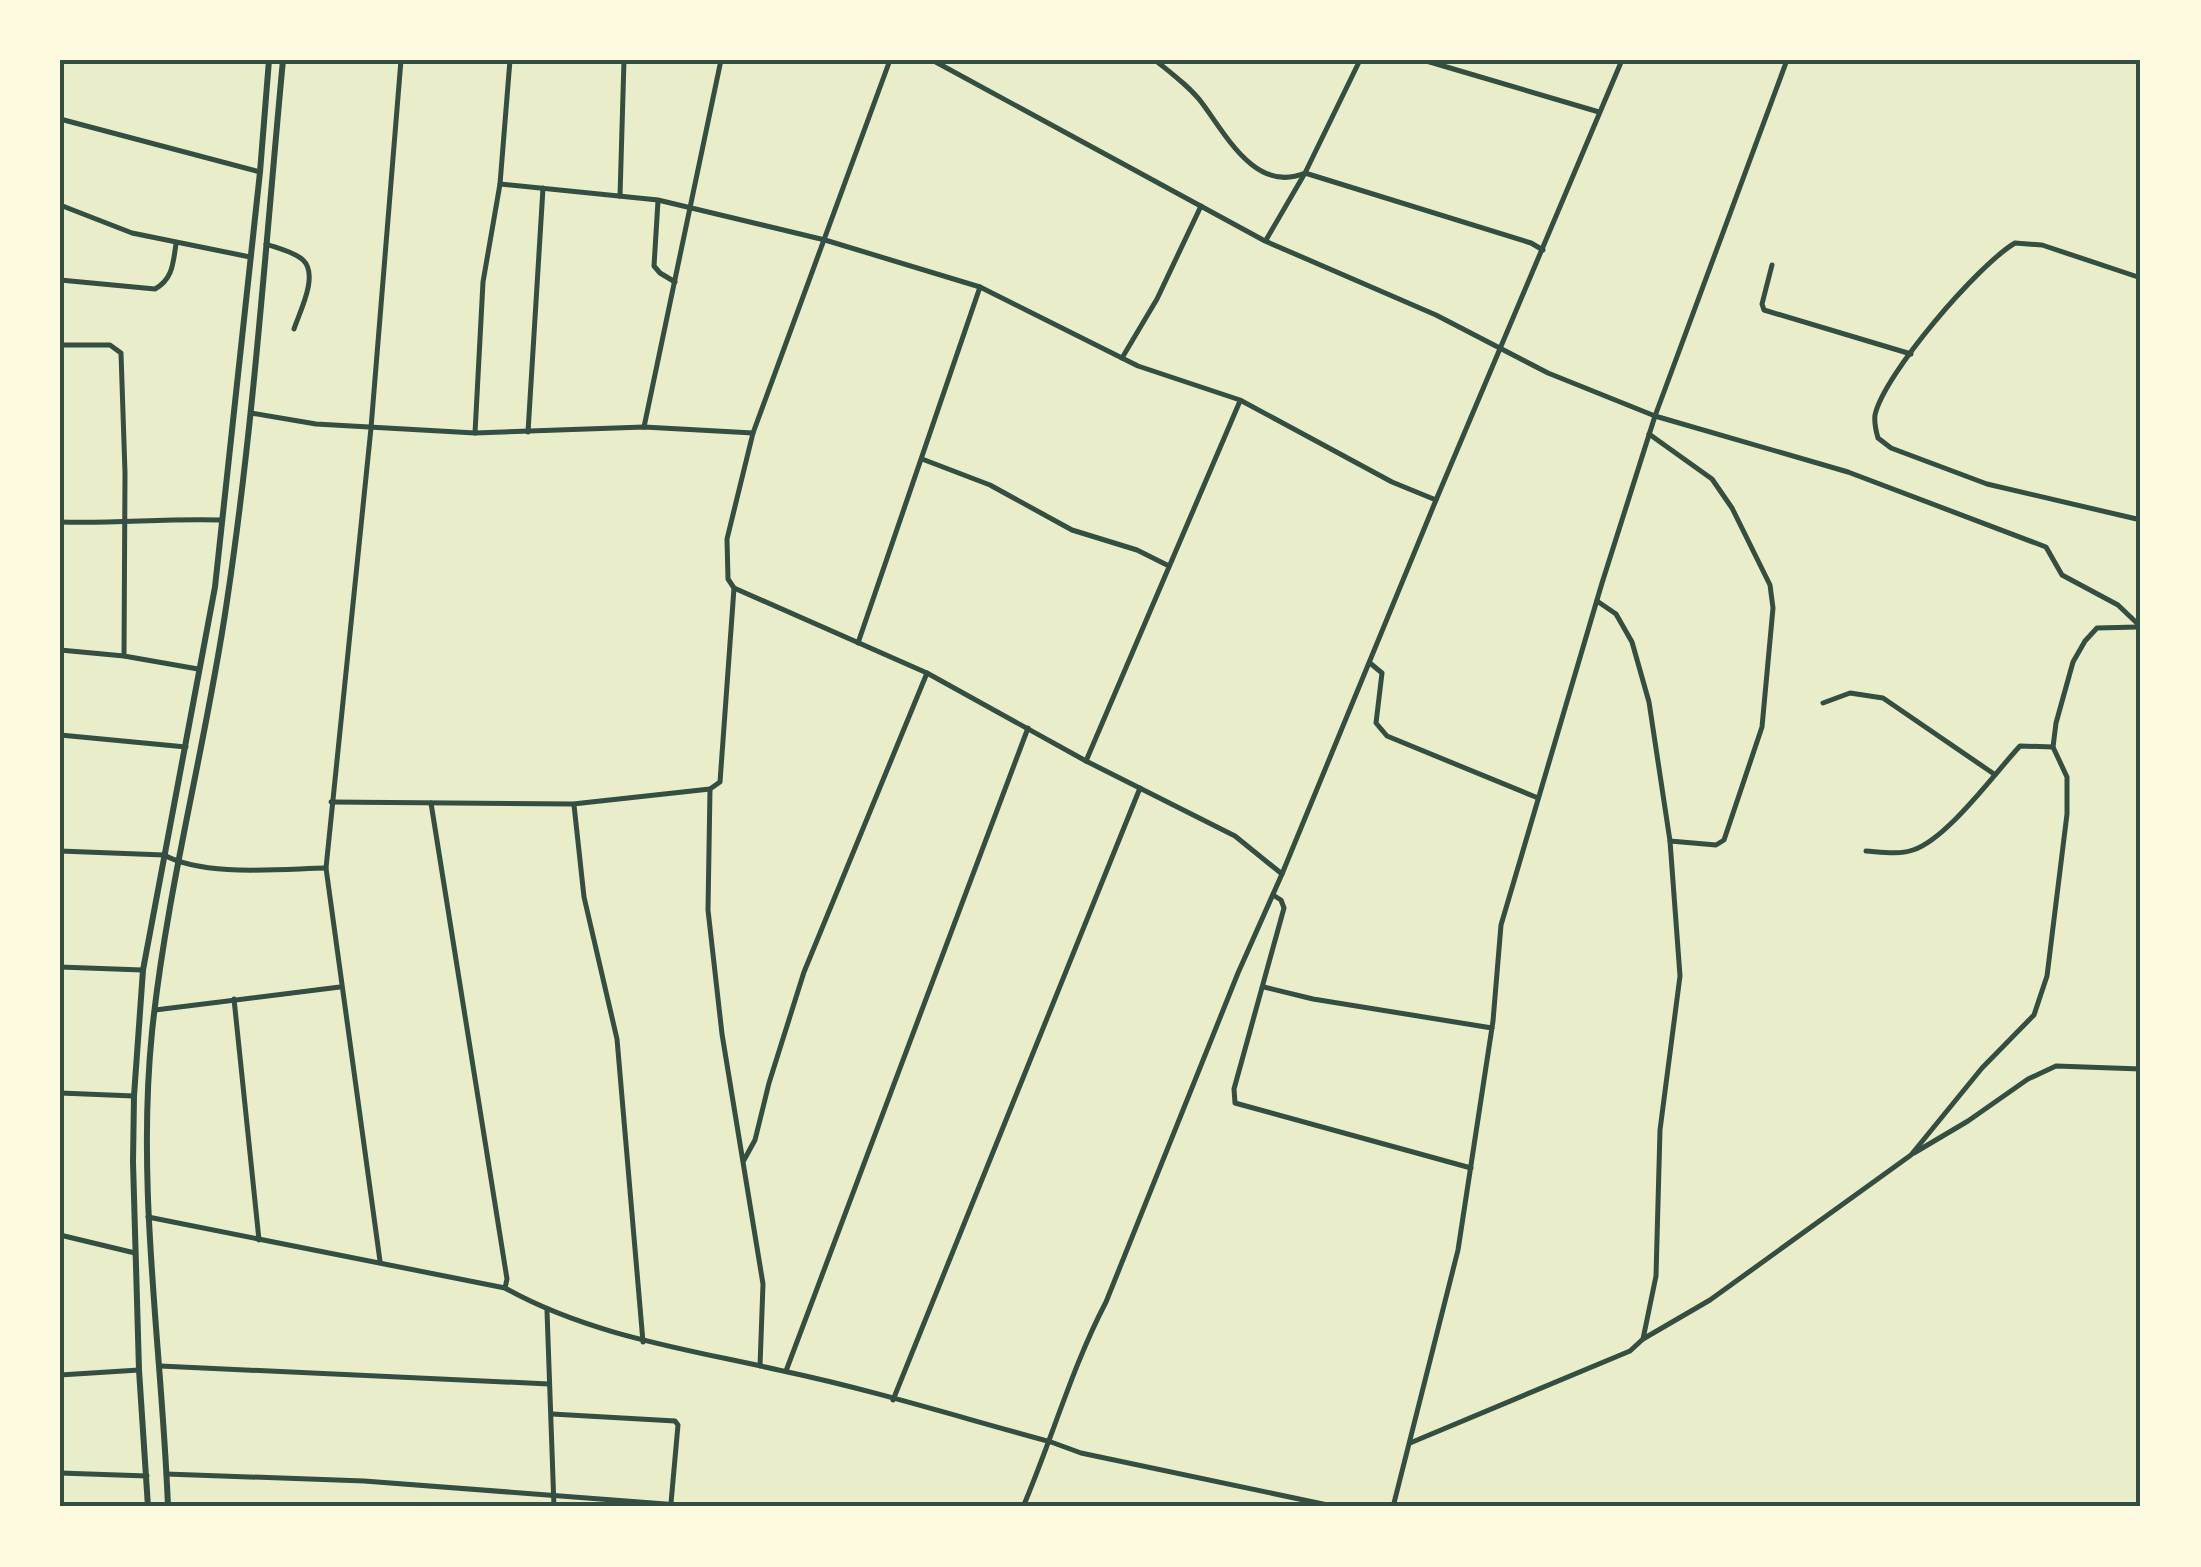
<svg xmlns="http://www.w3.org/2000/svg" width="2201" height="1567" font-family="'DejaVu Sans',sans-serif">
<rect width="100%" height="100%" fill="#e9edc9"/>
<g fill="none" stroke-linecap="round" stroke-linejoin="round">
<g stroke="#344e41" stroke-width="5">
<path d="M932,60L1265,241L1436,315L1548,373L1655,416L1848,472L2046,547L2062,575L2118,605L2141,627"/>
<path d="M1155,60C1171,73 1190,87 1202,103C1226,135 1256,194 1305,173L1360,60"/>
<path d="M1423,60L1599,112"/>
<path d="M60,119L260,172"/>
<path d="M500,184L658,200L825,240L980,287L1138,366L1240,400L1392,482L1436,500L1622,60"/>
<path d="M620,196L624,60"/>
<path d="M658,201L654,266L660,273L675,282"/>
<path d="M60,205L132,233L250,257"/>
<path d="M1266,240L1305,173L1531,243L1543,250"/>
<path d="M266,244C277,248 295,252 303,260C319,275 300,311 294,329"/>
<path d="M1772,265L1762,304L1764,310L1911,354"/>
<path d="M2141,278L2042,245L2015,243C1978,265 1884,374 1875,415C1874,423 1876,431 1878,438L1891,448L1987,484L2141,520"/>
<path d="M60,280L155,289C173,279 173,263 176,244"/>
<path d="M60,345H110L121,353L125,473L124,656"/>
<path d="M1122,358L1157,299L1201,206"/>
<path d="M251,413L316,424L475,433L644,427L753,433"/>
<path d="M644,427L721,60"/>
<path d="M528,432L543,188"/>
<path d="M475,433L483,282L500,184L510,60"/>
<path d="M1649,434L1712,479L1732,508L1770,585L1773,608L1762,727L1724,840L1716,845L1670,841"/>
<path d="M922,459L990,485L1072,530L1137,550L1169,566"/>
<path d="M60,522C114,524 167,518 221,520"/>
<path d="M734,588L927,673L1086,761L1235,836L1282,874L1238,973L1106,1302C1072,1367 1052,1439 1023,1507"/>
<path d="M858,643L980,287"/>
<path d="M60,650L124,656L198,669"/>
<path d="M1370,663L1382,673L1376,723L1387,736L1538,798"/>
<path d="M1823,703L1850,693L1883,698L1994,774"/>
<path d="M60,735L186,747"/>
<path d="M1086,761L1240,401"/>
<path d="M710,789L708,910L722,1034L763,1284L760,1366"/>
<path d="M331,802L573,804L710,789L720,782L734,588L728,579L727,539L753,433L890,60"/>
<path d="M431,803L507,1279L505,1288"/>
<path d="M574,805L584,897L617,1039L643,1342"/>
<path d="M60,851L164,855C205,877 279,869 326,868"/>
<path d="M1866,851C1881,852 1898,855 1913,850C1947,839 1994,774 2020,746L2053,747"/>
<path d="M1282,874L1436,500"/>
<path d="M1273,895L1281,900L1284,908L1234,1089L1235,1103L1471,1168"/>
<path d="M60,967L142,970"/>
<path d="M1264,987L1313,999L1492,1028"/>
<path d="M234,999L259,1240"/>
<path d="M155,1010L340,987"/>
<path d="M60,1093L134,1096"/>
<path d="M1914,1153L1968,1121L2028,1079L2056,1066L2141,1069"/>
<path d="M744,1160L755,1140L769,1083L804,972L927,673"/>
<path d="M148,1217L505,1288C591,1336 687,1349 783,1371C873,1390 962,1418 1051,1442L1081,1453L1337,1507"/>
<path d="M60,1235L135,1253"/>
<path d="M380,1261L326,868L371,428L401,60"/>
<path d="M547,1311L554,1507"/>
<path d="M1643,1339L1710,1300L1911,1155L1982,1068L2034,1015L2047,976L2067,814V777L2053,747L2056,723L2073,662L2085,641L2097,628L2138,627"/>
<path d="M160,1366L549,1384"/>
<path d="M786,1371L1028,728"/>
<path d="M60,1375L139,1370"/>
<path d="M893,1400L1140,788"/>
<path d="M552,1414L675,1421L678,1425L671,1503"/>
<path d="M1410,1443L1630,1351L1643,1339L1656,1276L1660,1130L1680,976L1670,841L1649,702L1632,642L1616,614L1597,601"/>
<path d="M60,1473L147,1476"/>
<path d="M166,1474L364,1481L705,1507"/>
<path d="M1393,1507L1458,1250L1493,1021L1501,925L1602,583L1655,416L1787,60"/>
</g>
<g stroke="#344e41" stroke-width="6">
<path d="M148,1507L139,1370L133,1162L134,1096L143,970L215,587L260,172L269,60"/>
<path d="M168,1507C162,1349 136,1190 152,1032C167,887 206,745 227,601C254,421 266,240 283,60"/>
</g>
</g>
<rect width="2201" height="1567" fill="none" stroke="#fefae0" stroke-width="125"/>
<rect x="62" y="62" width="2076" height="1442" fill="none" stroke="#344e41" stroke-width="4"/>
</svg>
